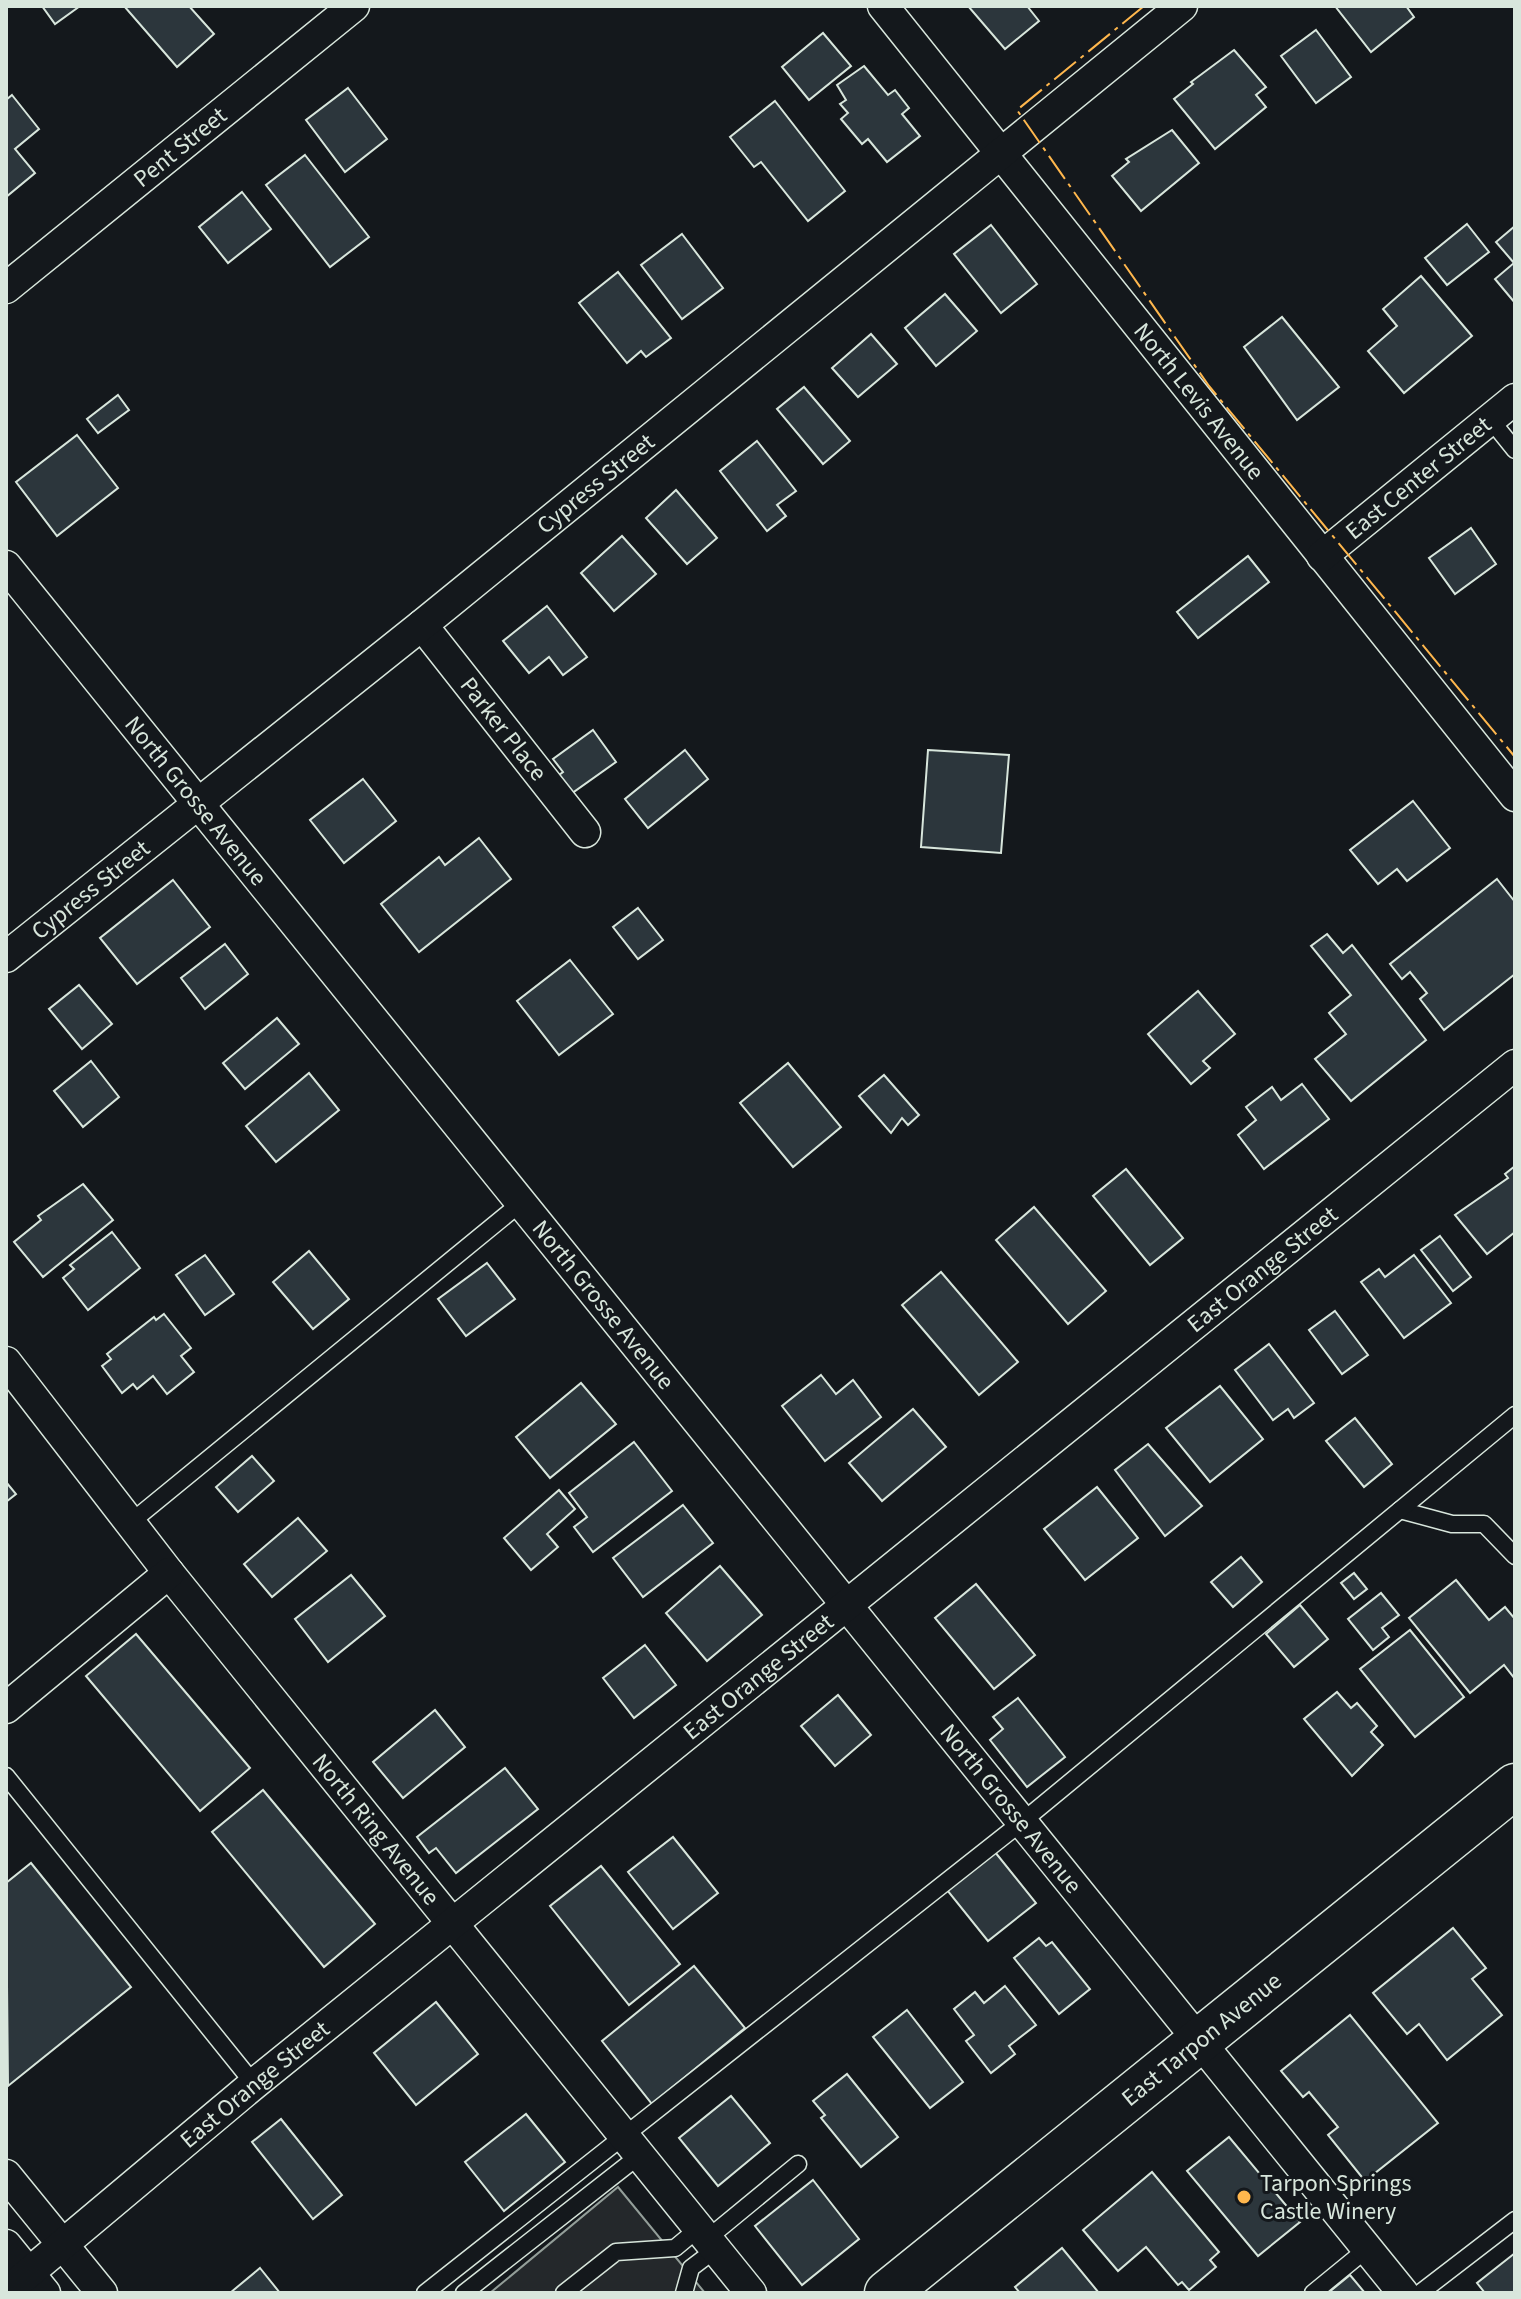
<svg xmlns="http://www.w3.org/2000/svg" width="1521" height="2299" font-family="'Source Sans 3',sans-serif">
<rect width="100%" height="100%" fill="#14181c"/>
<path fill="#24282b" stroke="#939e99" stroke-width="2" d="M618,2187L705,2293H490Z"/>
<g fill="#2c363c" stroke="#d8e6dc" stroke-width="2">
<path d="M42,6H80L55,24Z"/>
<path d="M124,6H189L214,34L177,67Z"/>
<path d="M968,6H1027L1039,21L1005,49Z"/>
<path d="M1335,6H1406L1414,17L1371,52Z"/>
<path d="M1316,30L1351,77L1316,103L1281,56Z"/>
<path d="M823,33L851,66L809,100L782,67Z"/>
<path d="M1234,50L1266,87L1256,95L1266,107L1215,149L1174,99L1193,84L1191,82Z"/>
<path d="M864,66L888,95L895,90L909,108L902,114L920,136L887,162L868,139L862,144L841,119L848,113L840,104L846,100L837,85Z"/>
<path d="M348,88L387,139L345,172L306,120Z"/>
<path d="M12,95L39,129L15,149L35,173L6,197V100Z"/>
<path d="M775,101L845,191L808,221L761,162L754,167L730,137Z"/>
<path d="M1172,130L1199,163L1141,211L1112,176L1129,162L1126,159Z"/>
<path d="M305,155L369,237L330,267L266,185Z"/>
<path d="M242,192L271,229L228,263L199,227Z"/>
<path d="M1467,224L1489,252L1447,285L1425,258Z"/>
<path d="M991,225L1037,284L1001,313L954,254Z"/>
<path d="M1515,226V303L1495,279L1514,263L1496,242Z"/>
<path d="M682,234L723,288L682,319L641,265Z"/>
<path d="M618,272L671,338L646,357L641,351L627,363L579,303Z"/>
<path d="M1421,276L1472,336L1404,393L1368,351L1397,326L1383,309Z"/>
<path d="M945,294L977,331L936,366L905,328Z"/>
<path d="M1282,317L1339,387L1297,420L1244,347Z"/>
<path d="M871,334L897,364L858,397L832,368Z"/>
<path d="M804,387L850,441L823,464L777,409Z"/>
<path d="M118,395L129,410L98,433L87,419Z"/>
<path d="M77,435L118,488L57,536L16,482Z"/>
<path d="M757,441L796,491L777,505L786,516L767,531L720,471Z"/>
<path d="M676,490L717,538L687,564L646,518Z"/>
<path d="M1471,528L1496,564L1455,594L1429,558Z"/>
<path d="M622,536L656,574L614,611L581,573Z"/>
<path d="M1248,556L1269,582L1198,638L1177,612Z"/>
<path d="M547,606L587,657L563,675L549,657L529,673L503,641Z"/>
<path d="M593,730L616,762L568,796L555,778L563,772L553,759Z"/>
<path d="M685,750L708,779L648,828L625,799Z"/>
<path d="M928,750L1009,755L1001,853L921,847Z"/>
<path d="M363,779L396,821L344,863L310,820Z"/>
<path d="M1413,801L1450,848L1407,881L1397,869L1378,884L1350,850Z"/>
<path d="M479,838L511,879L419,952L381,904L439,857L445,865Z"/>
<path d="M1497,879L1515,902V974L1444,1030L1420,999L1427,993L1410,972L1402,979L1390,964Z"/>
<path d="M173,880L210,927L137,984L100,938Z"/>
<path d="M638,908L663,940L638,959L613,927Z"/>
<path d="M1327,934L1343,953L1352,945L1426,1040L1351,1101L1315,1059L1346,1034L1329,1013L1351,995L1311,946Z"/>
<path d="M225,944L248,974L205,1009L181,978Z"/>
<path d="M570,960L613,1014L559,1055L517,1001Z"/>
<path d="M79,985L112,1024L82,1049L49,1009Z"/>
<path d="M1198,991L1235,1034L1203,1061L1210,1068L1191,1084L1148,1034Z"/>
<path d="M277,1018L299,1044L245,1089L223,1063Z"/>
<path d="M91,1061L119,1097L83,1127L54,1091Z"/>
<path d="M788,1063L841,1127L793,1167L740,1103Z"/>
<path d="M309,1073L339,1110L276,1162L246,1126Z"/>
<path d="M884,1075L919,1115L908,1125L902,1118L891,1133L859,1096Z"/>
<path d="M1302,1084L1329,1119L1264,1169L1238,1135L1256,1120L1246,1107L1272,1087L1281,1100Z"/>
<path d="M1515,1166V1232L1487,1254L1455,1215L1508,1178L1505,1174Z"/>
<path d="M1126,1169L1183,1238L1150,1265L1093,1196Z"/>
<path d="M83,1184L113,1220L43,1277L14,1242L41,1220L38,1216Z"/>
<path d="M1034,1207L1106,1291L1068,1324L996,1240Z"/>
<path d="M112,1232L140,1268L88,1310L63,1278L74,1269L70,1265Z"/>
<path d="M1440,1236L1471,1277L1453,1291L1421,1250Z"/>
<path d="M309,1251L349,1299L313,1329L273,1282Z"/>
<path d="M205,1255L234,1294L205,1315L176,1275Z"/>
<path d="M1414,1255L1451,1303L1404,1338L1361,1282L1379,1269L1385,1277Z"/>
<path d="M487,1263L515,1299L466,1336L438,1299Z"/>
<path d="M941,1272L1018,1362L979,1395L902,1305Z"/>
<path d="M1335,1311L1368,1355L1342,1374L1309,1330Z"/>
<path d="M164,1314L191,1348L181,1356L194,1372L167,1394L153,1376L137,1389L133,1384L122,1393L102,1366L111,1359L107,1354L154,1317L156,1320Z"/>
<path d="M1269,1344L1314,1403L1294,1418L1288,1409L1273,1420L1235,1370Z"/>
<path d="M821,1375L836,1394L853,1380L881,1417L825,1461L782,1406Z"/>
<path d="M581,1383L616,1424L550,1478L516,1437Z"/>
<path d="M1220,1386L1263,1439L1210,1482L1166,1428Z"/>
<path d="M913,1409L946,1447L882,1501L849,1463Z"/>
<path d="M1355,1418L1392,1464L1364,1487L1326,1441Z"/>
<path d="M634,1442L672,1491L593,1552L574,1527L587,1517L569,1493Z"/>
<path d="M1148,1444L1202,1506L1165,1536L1115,1470Z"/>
<path d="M252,1456L274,1481L238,1512L216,1487Z"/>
<path d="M6,1482L16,1494L6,1502Z"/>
<path d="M1097,1487L1138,1538L1085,1580L1044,1529Z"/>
<path d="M559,1490L575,1509L547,1534L558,1547L531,1570L504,1538Z"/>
<path d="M683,1505L713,1543L643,1597L613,1558Z"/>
<path d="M298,1518L327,1551L272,1597L244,1564Z"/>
<path d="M1241,1557L1262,1582L1233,1607L1211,1582Z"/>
<path d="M720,1566L762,1615L707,1661L666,1613Z"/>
<path d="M1354,1573L1367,1589L1354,1599L1341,1583Z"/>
<path d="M351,1575L385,1616L328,1662L295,1619Z"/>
<path d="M1456,1580L1489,1620L1505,1607L1515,1619V1679L1504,1665L1470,1693L1409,1618Z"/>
<path d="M976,1584L1035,1655L994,1689L935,1618Z"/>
<path d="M1381,1593L1399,1615L1382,1628L1389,1637L1373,1650L1348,1619Z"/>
<path d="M1300,1605L1328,1639L1294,1667L1266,1634Z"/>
<path d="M1410,1630L1464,1697L1415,1737L1360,1669Z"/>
<path d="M136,1634L250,1768L200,1811L86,1676Z"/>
<path d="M645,1645L676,1685L634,1718L603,1678Z"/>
<path d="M1337,1692L1351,1708L1357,1703L1377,1726L1371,1732L1383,1745L1352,1776L1304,1719Z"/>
<path d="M838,1695L871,1735L835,1766L801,1726Z"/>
<path d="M1018,1698L1065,1757L1027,1787L990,1740L1003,1729L993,1717Z"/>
<path d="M435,1710L465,1747L403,1798L373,1762Z"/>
<path d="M505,1768L538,1809L456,1873L436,1848L429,1853L417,1837Z"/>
<path d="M263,1790L375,1924L324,1967L212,1832Z"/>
<path d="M673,1837L718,1893L673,1929L628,1872Z"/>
<path d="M995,1852L1036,1903L988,1941L947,1890Z"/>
<path d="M31,1863L131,1987L8,2086L6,1883Z"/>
<path d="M601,1866L680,1964L629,2005L550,1906Z"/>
<path d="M1453,1928L1486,1968L1472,1979L1502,2015L1447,2060L1419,2024L1407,2034L1373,1993Z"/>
<path d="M1039,1938L1046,1946L1052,1942L1090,1989L1059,2014L1014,1958Z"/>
<path d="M694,1966L745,2028L652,2104L602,2041Z"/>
<path d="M1005,1986L1036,2025L1009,2046L1015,2054L991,2073L966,2041L974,2035L954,2009L975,1992L984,2003Z"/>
<path d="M436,2002L478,2054L416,2105L374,2053Z"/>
<path d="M907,2010L963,2082L930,2108L873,2037Z"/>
<path d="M1350,2015L1438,2123L1365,2181L1328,2135L1338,2127L1309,2092L1303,2097L1281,2071Z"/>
<path d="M847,2074L898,2137L861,2167L821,2118L825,2115L813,2101Z"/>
<path d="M731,2096L770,2143L718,2186L679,2138Z"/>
<path d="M526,2114L565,2162L504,2211L465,2162Z"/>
<path d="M281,2119L342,2195L313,2219L252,2142Z"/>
<path d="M1229,2137L1300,2222L1258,2256L1187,2171Z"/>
<path d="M1152,2172L1219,2252L1210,2260L1216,2267L1189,2290L1182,2282L1178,2285L1146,2247L1118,2271L1083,2230Z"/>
<path d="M813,2180L859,2239L802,2285L755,2226Z"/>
<path d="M1062,2248L1099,2293H1020L1015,2287Z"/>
<path d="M1515,2253V2293H1485L1477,2283Z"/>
<path d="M260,2268L280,2293H230Z"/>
<path d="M1350,2275L1365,2293H1328Z"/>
</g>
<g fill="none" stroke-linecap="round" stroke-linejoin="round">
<g stroke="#d8e6dc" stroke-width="19">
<g id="lane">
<path d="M1490,419L1515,450"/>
<path d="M1400,1510L1452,1524H1484L1515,1556"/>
<path d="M130,1523L522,1202"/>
<path d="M6,1776L254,2084"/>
<path d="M707,2239L798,2164"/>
<path d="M425,2293L1023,1821L1515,1415"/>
<path d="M464,2293L640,2155"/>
<path d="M564,2293L616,2252L675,2248L699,2228"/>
<path d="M684,2293L691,2268L716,2249"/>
<path d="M1313,2293L1368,2248"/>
<path d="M1420,2293L1515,2220"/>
</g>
</g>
<g stroke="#d8e6dc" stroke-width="33">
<g id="street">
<path id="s1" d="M883,6L1515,796"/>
<path id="s2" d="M6,288L354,6"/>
<path id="s3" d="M1322,556L1515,399"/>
<path id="s4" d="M6,566L1403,2293"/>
<path id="s5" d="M422,625L585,832"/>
<path id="s6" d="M6,957L422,625L1182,6"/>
<path id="s7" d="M6,1362L169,1573L751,2293"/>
<path d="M6,1708L169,1573"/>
<path d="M6,2175L102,2293"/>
<path d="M6,2245L45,2293"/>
<path id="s8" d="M6,2292L254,2084L1515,1065"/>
</g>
</g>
<g stroke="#d8e6dc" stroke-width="47">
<g id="secondary">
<path id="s9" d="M887,2293L1515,1786"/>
</g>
</g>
<use href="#lane" stroke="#14181c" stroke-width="16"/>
<use href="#street" stroke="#14181c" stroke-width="30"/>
<use href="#secondary" stroke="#14181c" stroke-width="44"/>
<path stroke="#ffb74d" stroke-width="2" stroke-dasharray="28 6 4 6" stroke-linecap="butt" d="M1144,6L1017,110L1209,386L1515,757"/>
</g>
<circle fill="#ffb74d" stroke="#14181c" stroke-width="3" cx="1244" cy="2197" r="8"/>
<g text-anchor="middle" stroke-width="6" stroke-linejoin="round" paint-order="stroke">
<g font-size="24" fill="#d8e6dc" stroke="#14181c">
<text dy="8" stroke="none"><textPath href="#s2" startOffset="224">Pent Street</textPath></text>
<text dy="8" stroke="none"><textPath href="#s1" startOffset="506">North Levis Avenue</textPath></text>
<text dy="8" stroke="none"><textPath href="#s3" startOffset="124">East Center Street</textPath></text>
<text dy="8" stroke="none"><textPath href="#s6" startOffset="756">Cypress Street</textPath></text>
<text dy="8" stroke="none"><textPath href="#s5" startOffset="132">Parker Place</textPath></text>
<text dy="8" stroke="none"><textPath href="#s4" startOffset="302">North Grosse Avenue</textPath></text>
<text dy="8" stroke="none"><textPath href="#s6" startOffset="108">Cypress Street</textPath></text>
<text dy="8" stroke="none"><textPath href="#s8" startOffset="1620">East Orange Street</textPath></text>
<text dy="8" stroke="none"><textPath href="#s4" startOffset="950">North Grosse Avenue</textPath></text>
<text dy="8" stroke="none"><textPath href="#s8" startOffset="972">East Orange Street</textPath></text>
<text dy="8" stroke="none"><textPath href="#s4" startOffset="1598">North Grosse Avenue</textPath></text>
<text dy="8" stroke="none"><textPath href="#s7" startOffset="596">North Ring Avenue</textPath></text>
<text dy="8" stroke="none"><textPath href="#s9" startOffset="404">East Tarpon Avenue</textPath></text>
<text dy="8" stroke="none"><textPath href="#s8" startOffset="324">East Orange Street</textPath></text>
</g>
<g font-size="24" fill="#d8e6dc" stroke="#14181c" text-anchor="start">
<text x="1260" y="2191">Tarpon Springs<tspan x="1260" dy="28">Castle Winery</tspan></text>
</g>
</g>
<rect width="1521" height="2299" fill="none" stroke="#d8e6dc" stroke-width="16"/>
</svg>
